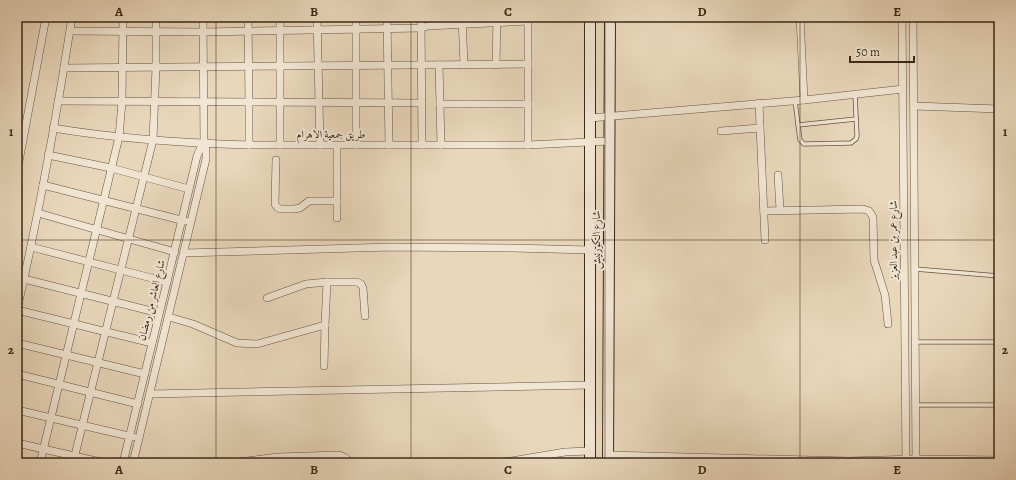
<svg xmlns="http://www.w3.org/2000/svg" width="1016" height="480" font-family="Alegreya,Amiri,serif">
<rect width="100%" height="100%" fill="#e9d7bb"/>
<filter id="stains"><feTurbulence type="fractalNoise" baseFrequency=".005" numOctaves="4"/><feColorMatrix values="0 0 0 0 .2 0 0 0 0 .09 0 0 0 0 .02 0 0 0 .5 -.17"/></filter>
<radialGradient id="worn" r=".72"><stop offset=".6" stop-color="#630" stop-opacity="0"/><stop offset="1" stop-color="#630" stop-opacity=".3"/></radialGradient>
<g fill="none" stroke-linecap="round" stroke-linejoin="round">
<g stroke="#665541" stroke-width="5">
<g id="service">
<path d="M795,101L800,140L804,144L851,143L856,139L857,136L855,94"/>
<path d="M798,125L856,119"/>
<path d="M915,269L999,276"/>
<path d="M916,342H999"/>
<path d="M916,405H999"/>
</g>
</g>
<g stroke="#665541" stroke-width="8">
<g id="minor">
<path d="M248,17L249,103V145"/>
<path d="M280,17V145"/>
<path d="M317,17L320,145"/>
<path d="M356,17V145"/>
<path d="M387,17L389,145"/>
<path d="M421,17L422,145"/>
<path d="M462,17L464,65"/>
<path d="M528,17V145"/>
<path d="M800,17L804,100"/>
<path d="M902,17L906,463"/>
<path d="M913,17L916,463"/>
<path d="M70,31L203,32L421,28L428,26L528,21"/>
<path d="M439,65L441,145"/>
<path d="M496,65L497,17"/>
<path d="M64,68L528,64"/>
<path d="M58,101L422,103"/>
<path d="M759,103L765,240"/>
<path d="M440,104H528"/>
<path d="M914,106L999,109"/>
<path d="M590,118L804,100L903,89"/>
<path d="M53,128C118,139 183,143 249,145H528L609,141"/>
<path d="M721,131L760,128"/>
<path d="M337,146V218"/>
<path d="M48,155L111,168L189,189"/>
<path d="M276,160L275,204L277,207L280,209H294L300,208L309,201H337"/>
<path d="M17,172L46,17"/>
<path d="M778,175L780,210"/>
<path d="M43,185L185,221"/>
<path d="M764,211L863,209L869,211L873,217L874,260L885,295L888,324"/>
<path d="M38,213L175,252"/>
<path d="M31,247L167,282"/>
<path d="M184,253L391,247L512,248L590,250"/>
<path d="M24,279L159,313"/>
<path d="M267,298L306,284L327,282H357L361,284L363,288L365,316"/>
<path d="M17,310C39,213 57,115 72,17"/>
<path d="M17,310L152,343"/>
<path d="M169,317L193,324L237,343L257,344L325,325"/>
<path d="M17,343L145,374"/>
<path d="M324,366L325,325L327,282"/>
<path d="M17,374L138,404"/>
<path d="M150,394L590,385"/>
<path d="M17,410L133,437"/>
<path d="M17,443L105,463"/>
<path d="M608,455L849,461L916,459L999,460"/>
<path d="M40,463L119,137L122,102L123,17"/>
<path d="M73,463L153,140L156,67V17"/>
<path d="M123,463L167,282L197,156L201,147L204,144"/>
<path d="M133,463L206,159V149L204,144L203,17"/>
<path d="M232,463L278,457L338,455C343,456 347,458 350,463"/>
<path d="M499,463L565,452L590,451"/>
</g>
</g>
<g stroke="#3b2a18" stroke-width="12">
<g id="secondary">
<path d="M590,463V17"/>
<path d="M608,463L610,17"/>
</g>
</g>
<use href="#service" stroke="#f1e5d3" stroke-width="3.5"/>
<use href="#minor" stroke="#f1e5d3" stroke-width="7"/>
<use href="#secondary" stroke="#f1e5d3" stroke-width="10"/>
</g>
<path fill="none" stroke="#3b2a18" stroke-width="1" stroke-opacity="0.55" d="M216,17V463M411,17V463M605,17V463M800,17V463M17,240H999"/>
<g text-anchor="middle" stroke-width="4" stroke-linejoin="round" paint-order="stroke">
<g font-size="11" fill="#3b2a18" stroke="#f1e5d3">
<text x="331" y="138">طريق جمعية الاهرام</text>
<text transform="translate(596 240) rotate(-90)" y="4">شارع الكورنيش</text>
<text transform="translate(893 240) rotate(-90)" y="4">شارع عمر بن عبد العزيز</text>
<text transform="translate(151 300) rotate(-76)" y="4">شارع العاشر من رمضان</text>
</g>
</g>
<rect width="1016" height="480" fill="none" stroke="#e9d7bb" stroke-width="44"/>
<path d="M850 56v6h64v-6" fill="none" stroke="#3b2a18" stroke-width="2"/>
<text x="856" y="56" font-size="12" fill="#3b2a18" stroke="#f1e5d3" stroke-width="3" paint-order="stroke">50 m</text>
<rect x="22" y="22" width="972" height="436" fill="none" stroke="#3b2a18" stroke-width="1.5"/>
<g font-size="13" text-anchor="middle" font-weight="bold" fill="#3b2a18">
<text x="119" y="16">A</text>
<text x="314" y="16">B</text>
<text x="508" y="16">C</text>
<text x="702" y="16">D</text>
<text x="897" y="16">E</text>
<text x="11" y="136">1</text>
<text x="1005" y="136">1</text>
<text x="11" y="354">2</text>
<text x="1005" y="354">2</text>
<text x="119" y="474">A</text>
<text x="314" y="474">B</text>
<text x="508" y="474">C</text>
<text x="702" y="474">D</text>
<text x="897" y="474">E</text>
</g>
<rect width="100%" height="100%" filter="url(#stains)"/>
<rect width="100%" height="100%" fill="url(#worn)"/>
</svg>
